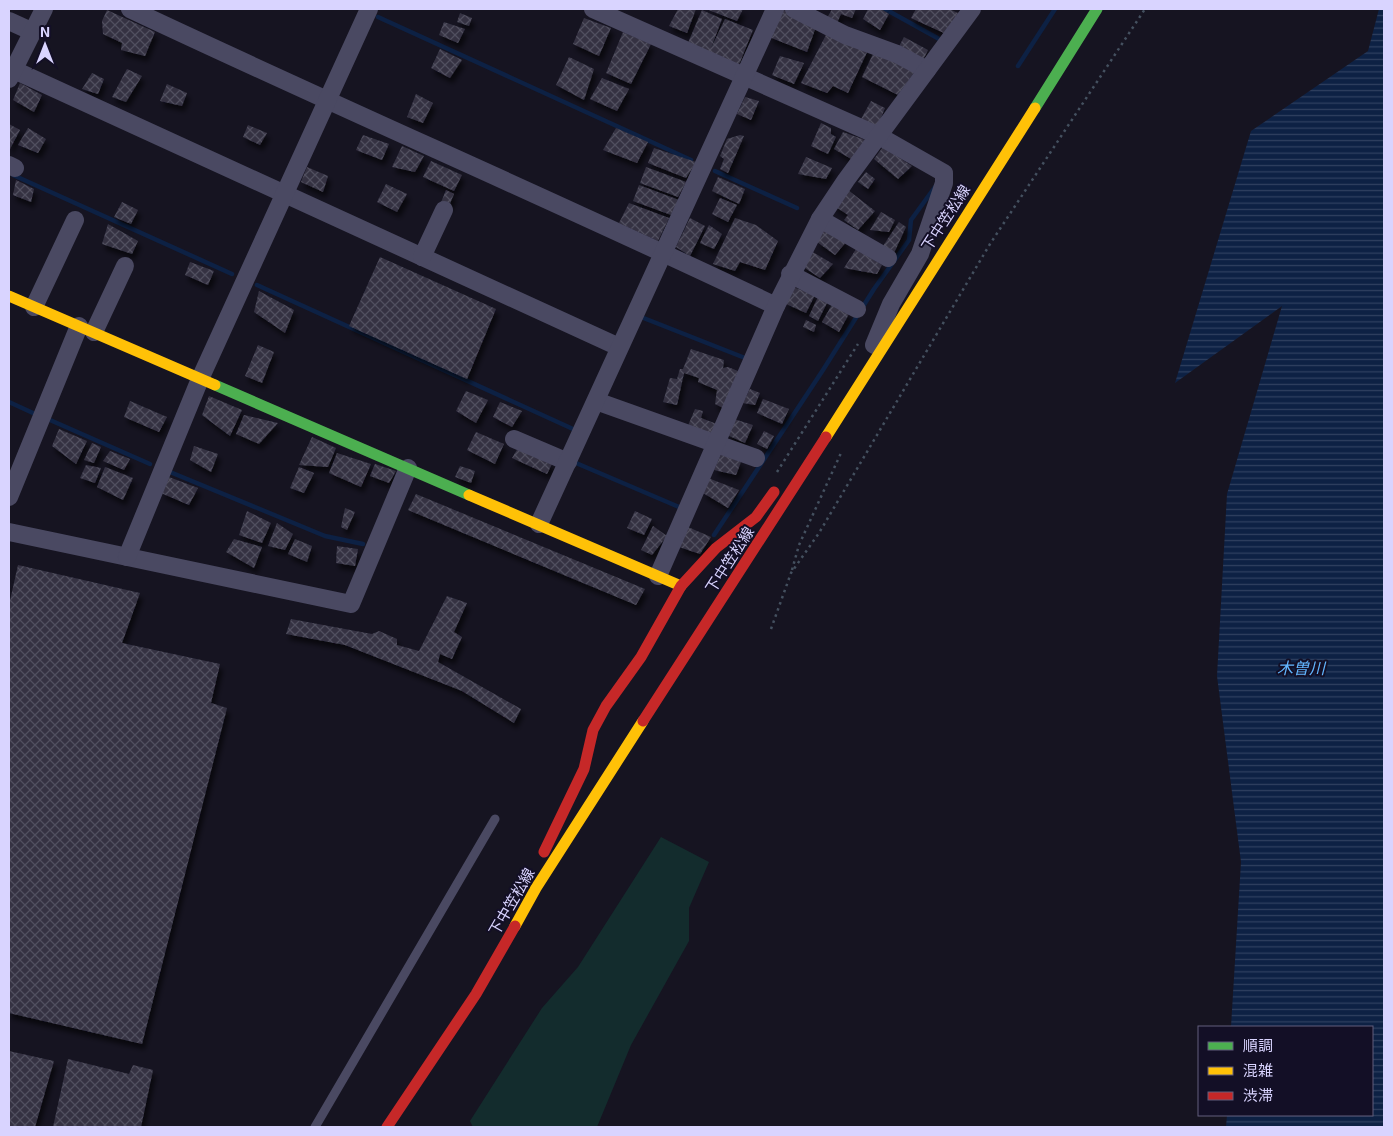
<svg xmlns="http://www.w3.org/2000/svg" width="1393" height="1136" font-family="'Exo 2','Noto Sans JP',sans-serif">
<defs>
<pattern id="water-rules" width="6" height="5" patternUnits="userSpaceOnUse" patternTransform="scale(1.25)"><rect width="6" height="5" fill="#0d2144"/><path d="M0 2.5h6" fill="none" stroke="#304060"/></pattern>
<pattern id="building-cross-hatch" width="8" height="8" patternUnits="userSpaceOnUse" patternTransform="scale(1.25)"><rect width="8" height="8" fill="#343243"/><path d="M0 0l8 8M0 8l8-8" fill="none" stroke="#514f5f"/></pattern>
<filter id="shadow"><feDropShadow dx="3" dy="5.5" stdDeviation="2.5" flood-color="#0009"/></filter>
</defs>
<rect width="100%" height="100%" fill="#161421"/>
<path fill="#132c2d" d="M661,837L709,862L689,908V941L631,1045L597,1127H473L470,1121L542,1008L578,967Z"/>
<path fill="url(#water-rules)" d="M1379,9H1384V1127H1226L1227,1115H1372V1027H1231L1241,862L1217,676L1227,494L1282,306L1175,383L1251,131L1368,51Z"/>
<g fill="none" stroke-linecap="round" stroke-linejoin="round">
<g stroke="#0d2144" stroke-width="4.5">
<path d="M885,9L941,40"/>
<path d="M378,17L691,160"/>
<path d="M1018,66L1055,9"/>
<path d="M715,171L797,208"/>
<path d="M13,175L232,274"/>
<path d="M257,285L573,429"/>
<path d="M640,319L641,317L745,358"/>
<path d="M9,402L33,413"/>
<path d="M50,420L150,464"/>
<path d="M576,463L679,507"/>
<path d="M170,472L325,536L363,544"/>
<path d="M714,535L823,370L874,289L909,240L911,220L935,187"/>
</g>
</g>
<g fill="url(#building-cross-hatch)" filter="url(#shadow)">
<path d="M678,9H696L687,33L669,26Z"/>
<path d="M706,9H743L737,21Z"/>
<path d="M782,9L817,24L807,52L769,37Z"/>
<path d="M832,9H856L852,18L841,14L837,23L827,18Z"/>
<path d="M868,9H881L889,14L880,30L863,19Z"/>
<path d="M916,9H949L958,13L946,34L911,18Z"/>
<path d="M107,10L155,32L145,56L121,50L122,43L103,34L102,21Z"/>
<path d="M702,10L722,19L711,48L725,19L753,30L738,67L688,43Z"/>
<path d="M460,13L472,18L469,26L457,22Z"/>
<path d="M584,18L611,28L599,56L573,44Z"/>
<path d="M444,22L465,29L458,43L439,35Z"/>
<path d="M828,31L869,48L848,93L833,86L827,93L801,83Z"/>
<path d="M623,32L651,44L631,84L606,73Z"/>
<path d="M904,37L928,50L921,64L896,52Z"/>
<path d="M440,49L462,60L450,78L431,68Z"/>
<path d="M874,52L916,70L898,95L862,77Z"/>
<path d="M780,56L804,63L794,84L772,75Z"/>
<path d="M569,57L594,69L584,100L556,85Z"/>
<path d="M127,69L142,76L126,102L112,97Z"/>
<path d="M92,73L104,79L98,94L82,89Z"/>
<path d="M602,78L629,89L617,111L590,99Z"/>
<path d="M20,83L42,95L34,112L13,100Z"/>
<path d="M167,84L187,93L182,106L160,101Z"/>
<path d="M416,94L433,103L423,123L407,117Z"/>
<path d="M745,97L759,101L751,120L737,114Z"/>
<path d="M871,101L885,108L877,128L861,119Z"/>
<path d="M821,123L831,128V134L836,137L828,154L811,146Z"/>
<path d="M9,124L20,130L10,149L9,148Z"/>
<path d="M248,125L267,133L260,145L243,137Z"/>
<path d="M28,128L46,139L38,153L18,145Z"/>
<path d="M616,128L648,142L637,163L603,150Z"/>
<path d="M843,132L865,140L853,160L834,149Z"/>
<path d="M363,135L389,144L382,160L356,150Z"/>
<path d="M740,135L744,136L728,173L720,169L724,159L720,156L727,139Z"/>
<path d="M402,146L424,156L415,172L392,167Z"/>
<path d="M883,147L912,166L898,179L874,159Z"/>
<path d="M654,148L696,162L686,178L648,163Z"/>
<path d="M806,157L832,168L826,179L798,174Z"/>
<path d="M431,161L462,175L454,191L423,177Z"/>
<path d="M307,167L328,176L323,192L301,182Z"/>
<path d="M646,167L686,182L678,197L640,183Z"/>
<path d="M866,172L875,179L868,189L858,182Z"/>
<path d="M718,177L745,189L739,204L712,191Z"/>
<path d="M16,180L34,189L31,202L13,195Z"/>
<path d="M386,184L407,194L397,212L377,202Z"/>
<path d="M639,185L679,200L671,215L633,201Z"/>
<path d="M446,190L454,194L449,206L440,205Z"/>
<path d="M848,190L875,211L858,230L844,220L848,215L833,205Z"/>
<path d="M720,198L737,205L728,222L712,214Z"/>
<path d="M122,202L138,210L131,224L114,217Z"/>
<path d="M629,203L669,218L658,241L619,223Z"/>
<path d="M881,212L895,220L889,232L870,230Z"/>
<path d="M690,218L705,226L690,256L676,247Z"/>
<path d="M735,218L756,225L778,241L765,270L740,262L735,271L713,264Z"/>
<path d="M899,222L906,227L894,253L883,246Z"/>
<path d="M108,224L138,241L132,254L102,244Z"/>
<path d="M709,225L722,234L714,249L700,243Z"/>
<path d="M825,228L847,241L835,255L817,242Z"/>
<path d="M856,249L882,265L877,274L844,268Z"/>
<path d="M811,251L833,264L820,278L802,266Z"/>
<path d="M380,257L496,309L467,379L349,326Z"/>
<path d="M190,262L214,271L208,285L185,275Z"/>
<path d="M793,287L815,295L806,313L786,304Z"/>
<path d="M259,291L294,310L285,333L254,312Z"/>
<path d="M819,295L827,303L818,321L809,316Z"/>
<path d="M833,303L849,314L839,332L822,322Z"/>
<path d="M806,320L816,325L814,332L803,327Z"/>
<path d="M258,345L274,352L262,383L245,376Z"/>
<path d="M691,349L724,360L723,368L728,367L738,371L723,408L715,404L717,390L698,382L699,378L684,373L677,405L663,402L670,378L677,379L680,369H683Z"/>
<path d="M750,389L760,393L755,405L743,403Z"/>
<path d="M466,391L488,400L476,423L456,411Z"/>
<path d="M209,396L242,410L230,436L202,415Z"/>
<path d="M763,399L789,409L782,424L757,413Z"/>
<path d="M130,401L167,417L159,432L124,417Z"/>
<path d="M500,402L522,411L512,427L493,417Z"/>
<path d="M695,409L703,411L701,418L717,424L712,437L687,428Z"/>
<path d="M244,415L278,423L259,444L236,434Z"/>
<path d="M734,419L753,425L745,443L727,435Z"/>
<path d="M59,429L87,441L76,464L52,446Z"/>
<path d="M764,431L774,436L767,449L757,444Z"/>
<path d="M476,432L504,444L495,464L467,450Z"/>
<path d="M312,437L336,448L328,467L299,465Z"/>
<path d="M92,443L101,447L94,463L84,460Z"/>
<path d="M194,446L218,454L211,472L190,460Z"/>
<path d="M518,448L552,464L547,474L512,458Z"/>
<path d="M110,451L130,459L124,470L103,461Z"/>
<path d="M337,453L371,464L361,487L329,473Z"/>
<path d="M721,454L741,462L736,475L714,470Z"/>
<path d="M375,464L396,471L389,483L370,476Z"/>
<path d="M86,465L101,468L95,483L80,478Z"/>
<path d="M460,466L475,471L471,483L455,477Z"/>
<path d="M105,467L133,478L123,500L97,487Z"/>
<path d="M299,467L314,473L304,493L290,488Z"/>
<path d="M169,477L198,488L189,505L161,493Z"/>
<path d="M708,478L739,490L728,508L703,493Z"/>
<path d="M416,494L645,589L636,605L408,510Z"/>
<path d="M345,508L355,512L347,530L341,527Z"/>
<path d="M247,511L271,523L262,543L239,535Z"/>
<path d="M635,511L652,519L644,535L627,528Z"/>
<path d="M277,523L293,534L285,550L268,546Z"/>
<path d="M653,526L667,536L652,555L641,550Z"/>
<path d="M688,527L711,537L700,554L679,547Z"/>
<path d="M234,539L262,547L254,568L226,552Z"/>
<path d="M295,539L312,546L307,562L288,554Z"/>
<path d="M337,546L358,549L355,566L336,563Z"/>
<path d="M18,565L140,593L122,643L220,664L211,703L227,708L142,1044L9,1013V605Z"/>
<path d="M447,596L467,603L454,632L462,637L452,659L440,654L438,662L521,709L514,723L462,691L345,645L286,634L291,619L372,634L379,631L397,639V645L419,651Z"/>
<path d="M9,1051L54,1061L35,1127H9Z"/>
<path d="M68,1059L129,1074L133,1065L153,1070L141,1127H53Z"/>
</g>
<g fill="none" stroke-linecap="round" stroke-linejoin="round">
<g stroke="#44505f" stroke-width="2.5" stroke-dasharray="2.5 4" stroke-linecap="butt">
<path d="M777,472L858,344"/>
<path d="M792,570L799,545L841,453"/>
<path d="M771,629L791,573L819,533L990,244L1145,9"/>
</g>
<path stroke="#4a4962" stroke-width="9" d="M315,1127L495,819"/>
<g stroke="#4a4962" stroke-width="18">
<path d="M130,9C344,110 562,204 776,306"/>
<path d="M593,9L879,136L944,173V183L920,254L891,304L874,345"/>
<path d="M794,9L845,35L897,54L927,70"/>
<path d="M9,21L31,31"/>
<path d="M14,70L619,347"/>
<path d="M9,79L44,9"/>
<path d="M9,165L15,168"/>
<path d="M820,219L888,258"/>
<path d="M422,257L444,210"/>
<path d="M790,274L857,309"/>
<path d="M34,307L75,220"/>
<path d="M94,332L125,266"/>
<path d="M596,401L756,458"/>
<path d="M514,439L568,462"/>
<path d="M9,497L79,326"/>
<path d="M539,524L775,9"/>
<path d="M9,532L351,604L408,468"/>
<path d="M127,557L200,379L369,9"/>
<path d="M658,576L776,306L820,219L846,180L972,9"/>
</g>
<g stroke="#4caf50" stroke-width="11">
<path d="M1035,108L1097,9"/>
<path d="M215,385L469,495"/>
</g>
<g stroke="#ffc107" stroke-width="11">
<path d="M9,296L215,385"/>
<path d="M826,437L1035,108"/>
<path d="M469,495L681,586"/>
<path d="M515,926L536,888L643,721"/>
</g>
<g stroke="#c62828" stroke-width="11">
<path d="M643,721L826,437"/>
<path d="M544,852L584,769L593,730L606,706L641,657L681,586L716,548L756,517L774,492"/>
<path d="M387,1127L476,994L515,926"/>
</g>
</g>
<g text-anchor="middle" stroke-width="4" stroke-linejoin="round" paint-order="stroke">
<g font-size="15" fill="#d9d4ff" stroke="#130f26">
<text transform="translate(946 218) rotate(-57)" y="5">下中笠松線</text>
<text transform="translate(730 560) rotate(-57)" y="5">下中笠松線</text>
<text transform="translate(512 902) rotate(-60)" y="5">下中笠松線</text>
</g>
<g font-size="16" font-style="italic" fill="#62b6ff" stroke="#130f26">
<text x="1301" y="674">木曽川</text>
</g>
</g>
<rect width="1393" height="1136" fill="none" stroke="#d9d4ff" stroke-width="20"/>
<rect x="1198" y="1026" width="175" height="90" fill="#130f26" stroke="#625e7d"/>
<rect x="1208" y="1042" width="25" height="8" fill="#4caf50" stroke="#625e7d"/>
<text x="1243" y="1051" font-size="15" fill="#d9d4ff">順調</text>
<rect x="1208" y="1067" width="25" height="8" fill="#ffc107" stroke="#625e7d"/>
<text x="1243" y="1076" font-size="15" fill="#d9d4ff">混雑</text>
<rect x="1208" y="1092" width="25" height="8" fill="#c62828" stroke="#625e7d"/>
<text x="1243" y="1101" font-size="15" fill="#d9d4ff">渋滞</text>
<g transform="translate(45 45)" stroke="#130f26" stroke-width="4" paint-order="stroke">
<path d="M0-4L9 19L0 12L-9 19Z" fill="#d9d4ff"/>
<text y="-8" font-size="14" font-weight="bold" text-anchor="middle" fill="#d9d4ff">N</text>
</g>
</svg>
